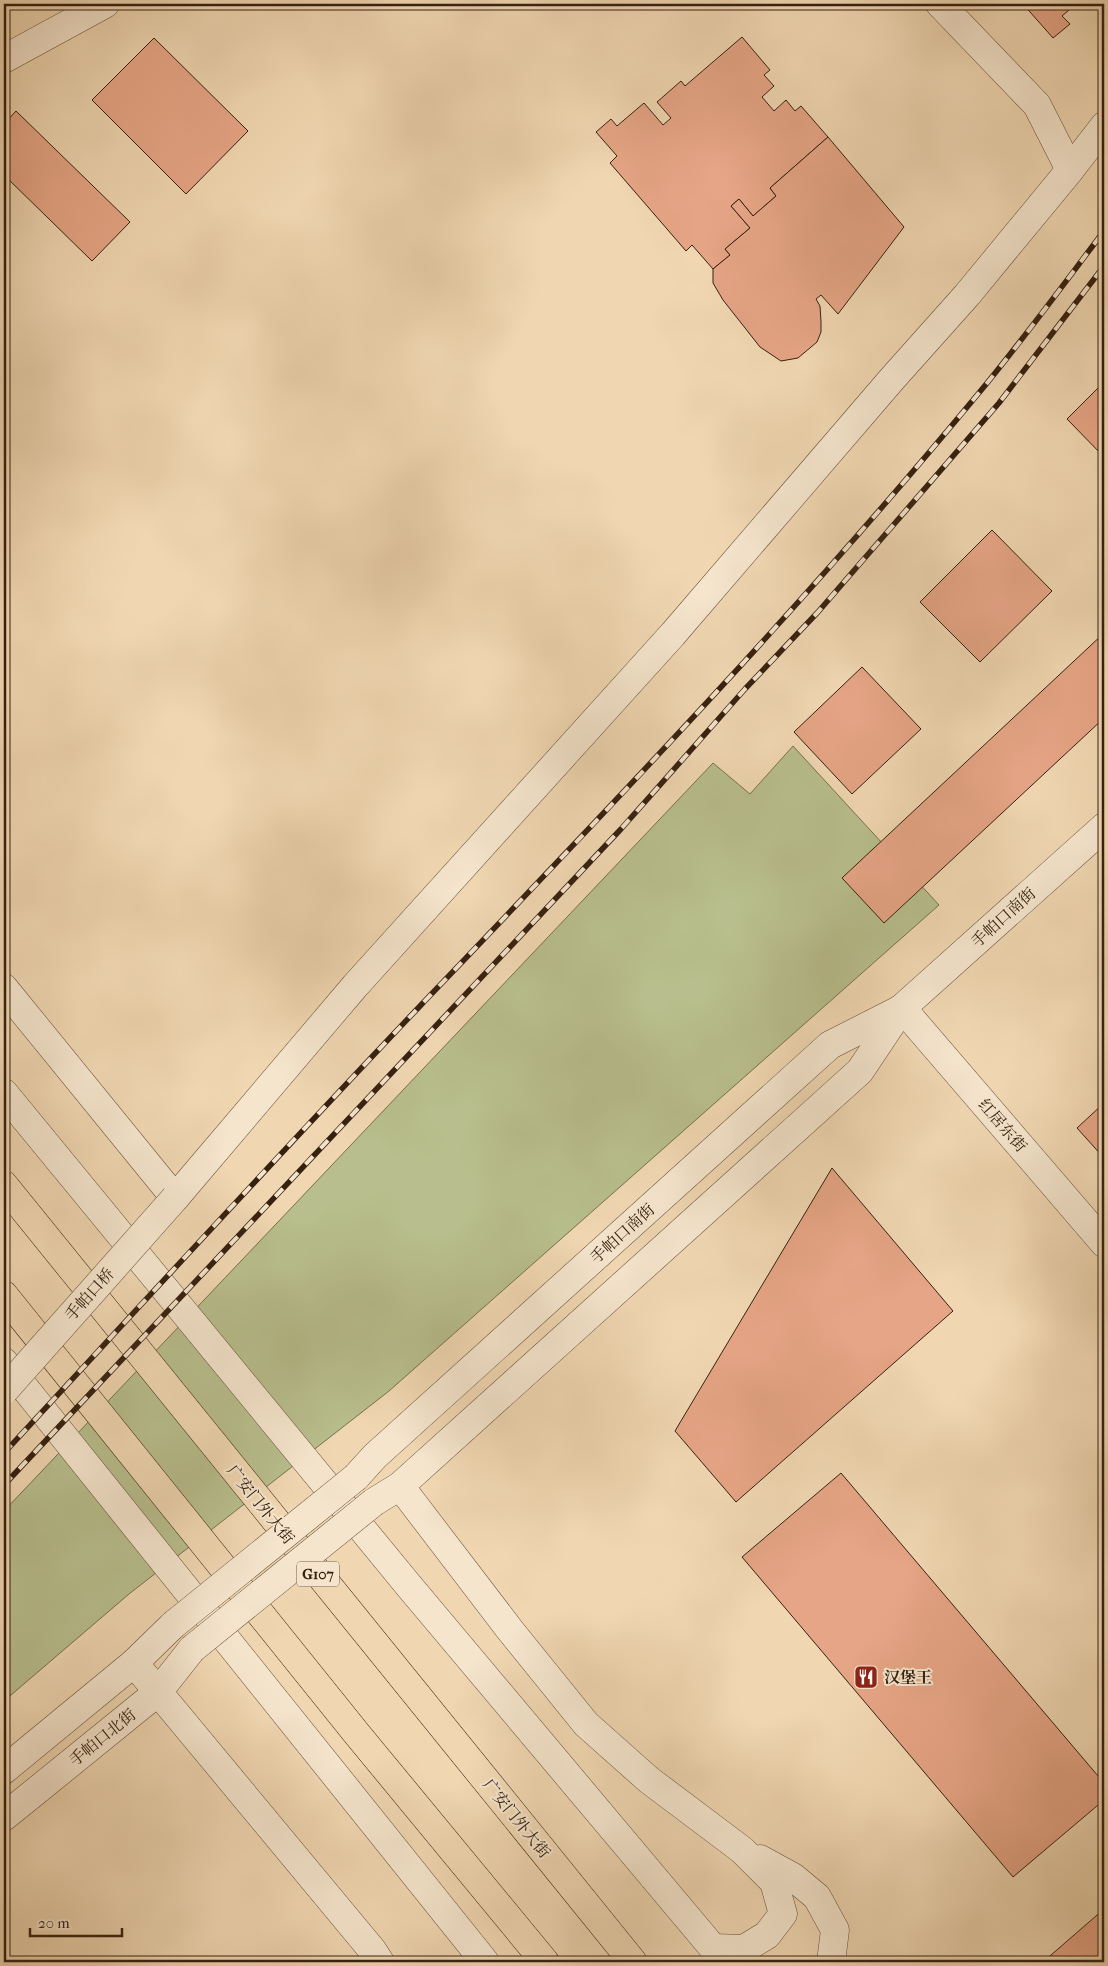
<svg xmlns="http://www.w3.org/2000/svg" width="1108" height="1966" font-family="'IM FELL French Canon','Noto Serif SC',serif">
<rect width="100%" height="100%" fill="#f0d7b2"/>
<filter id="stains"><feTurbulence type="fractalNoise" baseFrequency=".004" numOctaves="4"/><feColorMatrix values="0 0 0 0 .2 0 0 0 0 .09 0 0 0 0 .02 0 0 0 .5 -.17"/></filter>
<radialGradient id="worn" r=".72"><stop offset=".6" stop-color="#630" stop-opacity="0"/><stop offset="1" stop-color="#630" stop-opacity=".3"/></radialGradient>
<path fill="#b8be8d" stroke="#776f4e" d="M793,746L939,905L389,1391L129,1594L4,1701V1511L713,763L750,794Z"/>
<g fill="#e6a586" stroke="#362010">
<path d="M1023,4H1076L1062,16L1070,24L1053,38Z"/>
<path d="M742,37L770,70L764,75L774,86L762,97L774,111L786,100L795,111L801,106L828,137L770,188L776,196L753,216L739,199L731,206L750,228L725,249L730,255L713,269L692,245L686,251L610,163L617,156L596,132L611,119L617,126L644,103L663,125L671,118L657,102L681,81L685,86Z"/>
<path d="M154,38L248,131L186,194L92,100Z"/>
<path d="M16,111L130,222L92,261L4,175V124Z"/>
<path d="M828,137L904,227L838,314L821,295L816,299L820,306L821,322V332L817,342L798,358L781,361L760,347L723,300L713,283V269L730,255L725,249L750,228L731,206L739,199L753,216L776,196L770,188Z"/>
<path d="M1104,382V457L1067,419Z"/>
<path d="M992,530L1052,591L980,662L920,602Z"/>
<path d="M1104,633V718L884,923L842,878Z"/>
<path d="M862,667L921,729L852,794L794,732Z"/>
<path d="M1104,1103V1158L1077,1128Z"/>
<path d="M832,1168L953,1311L736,1502L675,1431Z"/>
<path d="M841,1473L1104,1783V1800L1013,1877L742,1557Z"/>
<path d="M1104,1909V1962H1043Z"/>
</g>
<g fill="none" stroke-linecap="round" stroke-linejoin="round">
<g stroke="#644e38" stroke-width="29">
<g id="minor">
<path d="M940,4L1037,105L1070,170"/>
<path d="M4,59L105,4"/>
<path d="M4,988L175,1198L355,986L673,634L892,379L967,295L1070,170L1104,126"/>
<path d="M902,1008L1104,1243"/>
<path d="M4,1093L409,1586L713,1948L723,1962"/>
<path d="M4,1362L485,1962"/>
<path d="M356,1477L375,1456L830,1045L901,1009"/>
<path d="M400,1486L510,1630L586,1724L649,1780L742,1850L774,1882L783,1914L767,1935L744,1949L713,1948"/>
<path d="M374,1502L400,1486L860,1071L902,1008L1104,827"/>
<path d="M134,1663L373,1951L380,1962"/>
<path d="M4,1770L134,1663L173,1625"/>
<path d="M4,1817L158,1692L192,1649"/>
<path d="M760,1859L793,1877L817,1897L835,1930L831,1962"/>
</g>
</g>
<g stroke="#362010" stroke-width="29">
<g id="highway">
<path d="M4,1185L633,1962"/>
<path d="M4,1295L357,1734L545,1962"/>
</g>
</g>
<use href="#minor" stroke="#f5e5cd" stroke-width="28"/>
<use href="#highway" stroke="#f0d7b2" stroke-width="28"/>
<g stroke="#362010" stroke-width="5.5">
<g id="rail">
<path d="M4,1453C142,1304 280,1153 421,1005C611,806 802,607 978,394C1022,341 1063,285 1104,231"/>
<path d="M4,1485L621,829L745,689L818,612L999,403L1104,266"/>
</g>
</g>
<use href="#rail" stroke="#f5e5cd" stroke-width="4" stroke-dasharray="11" stroke-linecap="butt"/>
<g stroke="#644e38" stroke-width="29" stroke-linecap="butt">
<g id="minor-bridge">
<path d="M4,1391L175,1198"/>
<path d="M173,1625L356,1477"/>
<path d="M192,1649L374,1502"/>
</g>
</g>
<use href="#minor-bridge" stroke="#f5e5cd" stroke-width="28"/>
</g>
<defs>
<g id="restaurant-square" transform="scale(1.25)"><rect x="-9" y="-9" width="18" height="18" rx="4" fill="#8f2418" stroke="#f5e5cd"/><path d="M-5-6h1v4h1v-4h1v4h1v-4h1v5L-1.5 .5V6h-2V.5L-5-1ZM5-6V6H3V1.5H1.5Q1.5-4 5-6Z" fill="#fff"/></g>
</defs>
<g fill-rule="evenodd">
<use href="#restaurant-square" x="866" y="1677"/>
</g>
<g text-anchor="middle" stroke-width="4" stroke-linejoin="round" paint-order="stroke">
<rect fill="#f5e5cd" stroke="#6f5b49" stroke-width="1" x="297" y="1561.5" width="42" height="25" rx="4"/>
<g font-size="15" font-weight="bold" fill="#362010">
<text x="318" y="1579">G107</text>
</g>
<g font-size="16" fill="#362010" stroke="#f5e5cd">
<text transform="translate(1003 917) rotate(-42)" y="6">手帕口南街</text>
<text transform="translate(1003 1125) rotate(49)" y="6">红居东街</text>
<text transform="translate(622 1233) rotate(-42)" y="6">手帕口南街</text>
<text transform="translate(89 1294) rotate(-48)" y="6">手帕口桥</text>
<text transform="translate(261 1504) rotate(51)" y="6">广安门外大街</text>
<text transform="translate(102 1737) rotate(-39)" y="6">手帕口北街</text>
<text transform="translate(517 1818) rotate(51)" y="6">广安门外大街</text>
</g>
<g font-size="16" font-weight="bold" fill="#362010" stroke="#f5e5cd" text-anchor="start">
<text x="884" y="1683">汉堡王</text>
</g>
</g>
<rect width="1108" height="1966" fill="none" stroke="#f0d7b2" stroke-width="20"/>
<rect x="5" y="5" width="1098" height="1956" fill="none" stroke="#362010" stroke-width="2.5"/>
<rect x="10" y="10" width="1088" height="1946" fill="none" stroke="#362010"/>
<path d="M30 1928v8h92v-8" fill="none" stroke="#362010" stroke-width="2.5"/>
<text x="38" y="1928" font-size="15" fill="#362010" stroke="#f5e5cd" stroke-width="4" paint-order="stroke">20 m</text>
<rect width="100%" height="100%" filter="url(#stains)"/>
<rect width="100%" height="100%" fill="url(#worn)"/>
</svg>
